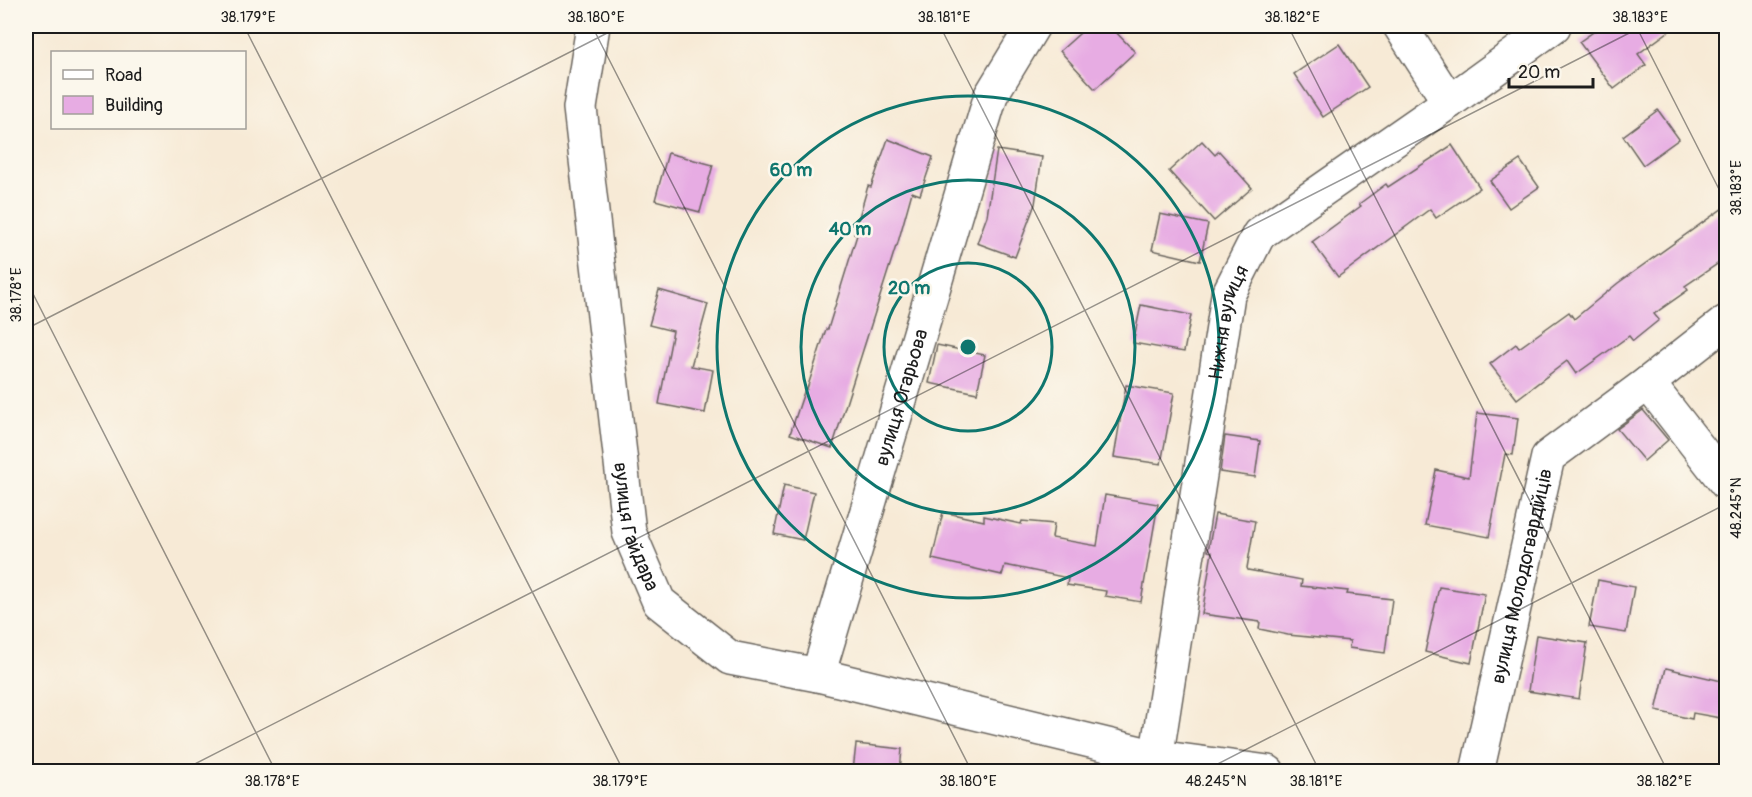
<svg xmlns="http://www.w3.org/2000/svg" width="1752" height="797" font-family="Pangolin,sans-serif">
<rect width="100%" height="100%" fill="#fbf7ec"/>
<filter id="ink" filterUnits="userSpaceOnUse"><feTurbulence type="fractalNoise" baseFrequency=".0167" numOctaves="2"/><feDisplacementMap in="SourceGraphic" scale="12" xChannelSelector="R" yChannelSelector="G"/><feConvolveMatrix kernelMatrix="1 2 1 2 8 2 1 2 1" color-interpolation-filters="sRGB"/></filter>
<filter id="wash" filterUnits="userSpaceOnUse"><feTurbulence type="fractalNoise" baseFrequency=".008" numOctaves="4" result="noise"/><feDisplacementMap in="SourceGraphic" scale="24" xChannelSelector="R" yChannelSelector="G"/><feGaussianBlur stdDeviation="1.35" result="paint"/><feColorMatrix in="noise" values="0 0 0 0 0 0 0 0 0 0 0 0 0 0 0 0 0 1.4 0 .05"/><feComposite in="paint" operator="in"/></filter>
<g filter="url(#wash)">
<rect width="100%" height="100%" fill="#f7ead6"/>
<g id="blocks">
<g fill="#e7ace3">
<path d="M1088,26H1110L1135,52L1095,89L1060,51Z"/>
<path d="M1602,26H1676L1638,54L1646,65L1614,89L1579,42Z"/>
<path d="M1339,44L1368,87L1323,117L1294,74Z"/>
<path d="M1658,110L1679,139L1643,165L1623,136Z"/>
<path d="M888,139L933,157L920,195L912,192L897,246H896L832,448L790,434L805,389H807L826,329H828L857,235L854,234L868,186L871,187Z"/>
<path d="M1202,141L1215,155L1219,151L1252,188L1214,221L1169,171Z"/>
<path d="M1452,145L1480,188L1436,218L1430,209L1338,277L1312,242L1361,206L1359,204L1386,184L1388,187Z"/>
<path d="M997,150L1042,157L1035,204L1015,257L977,243L987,216Z"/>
<path d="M668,153L713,165L700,212L655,200Z"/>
<path d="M1520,160L1539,187L1509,208L1490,181Z"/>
<path d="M1726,206V258L1685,286L1688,290L1654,314L1659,320L1633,341L1629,336L1576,374L1567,361L1517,399L1490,364L1516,344L1519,348L1569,312L1574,319L1618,283Z"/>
<path d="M1160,214L1208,224L1200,261L1152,250Z"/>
<path d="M659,290L708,304L691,366L713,370L705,413L659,404L673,331L649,325Z"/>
<path d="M1141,305L1191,315L1184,352L1133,343Z"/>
<path d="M937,345L985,355L977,393L929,383Z"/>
<path d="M1126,385L1174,393L1161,464L1114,457Z"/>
<path d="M1643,410L1668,440L1644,461L1617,429Z"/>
<path d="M1477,413L1518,418L1513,455L1505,454L1489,537L1425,525L1436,470L1469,477Z"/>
<path d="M1225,436L1260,441L1255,477L1220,472Z"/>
<path d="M784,485L814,492L803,540L774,534Z"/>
<path d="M1105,495L1158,504L1141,602L1105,596L1106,591L1067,585L1068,578L1005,565L1002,575L932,559L943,512L984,521V516L1021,524L1022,521L1054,524L1052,538L1097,546Z"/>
<path d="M1215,514L1255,521L1247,568L1248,570L1302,580L1301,586L1348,591L1347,594L1392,599L1385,653L1349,648L1350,641L1288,635L1259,629L1260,622L1202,614L1212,552L1208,551Z"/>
<path d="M1598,580L1634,587L1626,633L1589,627Z"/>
<path d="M1439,587L1485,594L1471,663L1425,652Z"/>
<path d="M1536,635L1587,643L1579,699L1528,691Z"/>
<path d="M1666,668L1726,682V719L1693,713L1692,719L1656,711Z"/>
<path d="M856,744L902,749L900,771H853Z"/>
</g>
</g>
</g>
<g filter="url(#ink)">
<use href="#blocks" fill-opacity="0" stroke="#69645d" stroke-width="1.5"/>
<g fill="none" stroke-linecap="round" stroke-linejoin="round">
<g stroke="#69645d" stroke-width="36">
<g id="minor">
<path id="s1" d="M593,26L580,108L629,532L659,602L730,658L818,675L1157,757L1268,772"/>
<path d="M1400,26L1449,102"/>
<path d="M1648,383L1726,483"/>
<path id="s2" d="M818,675L991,95L1033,26"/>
<path id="s3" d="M1154,772L1228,295L1259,234L1449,102L1554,26"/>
<path id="s4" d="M1477,772L1548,457L1648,383L1726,322"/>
</g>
</g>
<use href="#minor" stroke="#fff" stroke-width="33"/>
</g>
</g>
<path fill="none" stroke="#1c1c1c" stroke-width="1.5" stroke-opacity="0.45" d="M244,26L624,772M592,26L972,772M940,26L1320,772M1288,26L1668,772M1636,26L1726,203M26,280L276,772M26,329L621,26M179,772L1643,26M1202,772L1726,504"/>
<g fill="none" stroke="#0f766e" stroke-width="3">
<circle cx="968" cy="347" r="84"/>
<circle cx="968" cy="347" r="167"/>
<circle cx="968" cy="347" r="251"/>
</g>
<g text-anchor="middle" stroke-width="5" stroke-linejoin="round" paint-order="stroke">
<g font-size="20" fill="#1c1c1c" stroke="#fbf7ec">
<text dy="7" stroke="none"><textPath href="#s3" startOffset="456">Нижня вулиця</textPath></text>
<text dy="7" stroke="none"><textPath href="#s2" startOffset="290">вулиця Огарьова</textPath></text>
<text dy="7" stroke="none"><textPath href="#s1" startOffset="506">вулиця Гайдара</textPath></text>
<text dy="7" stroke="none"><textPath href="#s4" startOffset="201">вулиця Молодогвардійців</textPath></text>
</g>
</g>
<circle cx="968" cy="347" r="9" fill="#0f766e" stroke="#fbf7ec" stroke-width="3"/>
<g font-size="18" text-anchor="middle" font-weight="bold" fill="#0f766e" stroke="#fbf7ec" stroke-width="5" stroke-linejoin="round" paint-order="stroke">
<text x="791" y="176">60 m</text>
<text x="850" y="235">40 m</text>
<text x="909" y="294">20 m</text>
</g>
<rect width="1752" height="797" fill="none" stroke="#fbf7ec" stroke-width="66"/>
<rect x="51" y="51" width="195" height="78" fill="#fbf7ec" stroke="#a29f99" stroke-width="1.5"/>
<rect x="63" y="70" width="30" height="9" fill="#ffffff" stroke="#a29f99" stroke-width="1.5"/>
<text x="105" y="81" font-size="18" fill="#1c1c1c">Road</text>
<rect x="63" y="96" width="30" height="18" fill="#e7ace3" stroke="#a29f99" stroke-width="1.5"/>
<text x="105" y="111" font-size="18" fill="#1c1c1c">Building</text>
<path d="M1509 78v9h84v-9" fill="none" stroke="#1c1c1c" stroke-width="3"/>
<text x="1518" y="78" font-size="18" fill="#1c1c1c" stroke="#fbf7ec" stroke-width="4.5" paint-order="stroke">20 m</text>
<rect x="33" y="33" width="1686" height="731" fill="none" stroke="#1c1c1c" stroke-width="2"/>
<g font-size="15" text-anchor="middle" fill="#1c1c1c">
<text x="248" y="22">38.179°E</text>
<text x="596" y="22">38.180°E</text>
<text x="944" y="22">38.181°E</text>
<text x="1292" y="22">38.182°E</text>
<text x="1640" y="22">38.183°E</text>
<text transform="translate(1736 188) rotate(-90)" y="5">38.183°E</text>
<text transform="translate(16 295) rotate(-90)" y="5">38.178°E</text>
<text transform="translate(1736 508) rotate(-90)" y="5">48.245°N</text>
<text x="272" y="786">38.178°E</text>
<text x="620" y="786">38.179°E</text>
<text x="968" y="786">38.180°E</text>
<text x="1216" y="786">48.245°N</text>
<text x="1316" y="786">38.181°E</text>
<text x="1664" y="786">38.182°E</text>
</g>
</svg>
